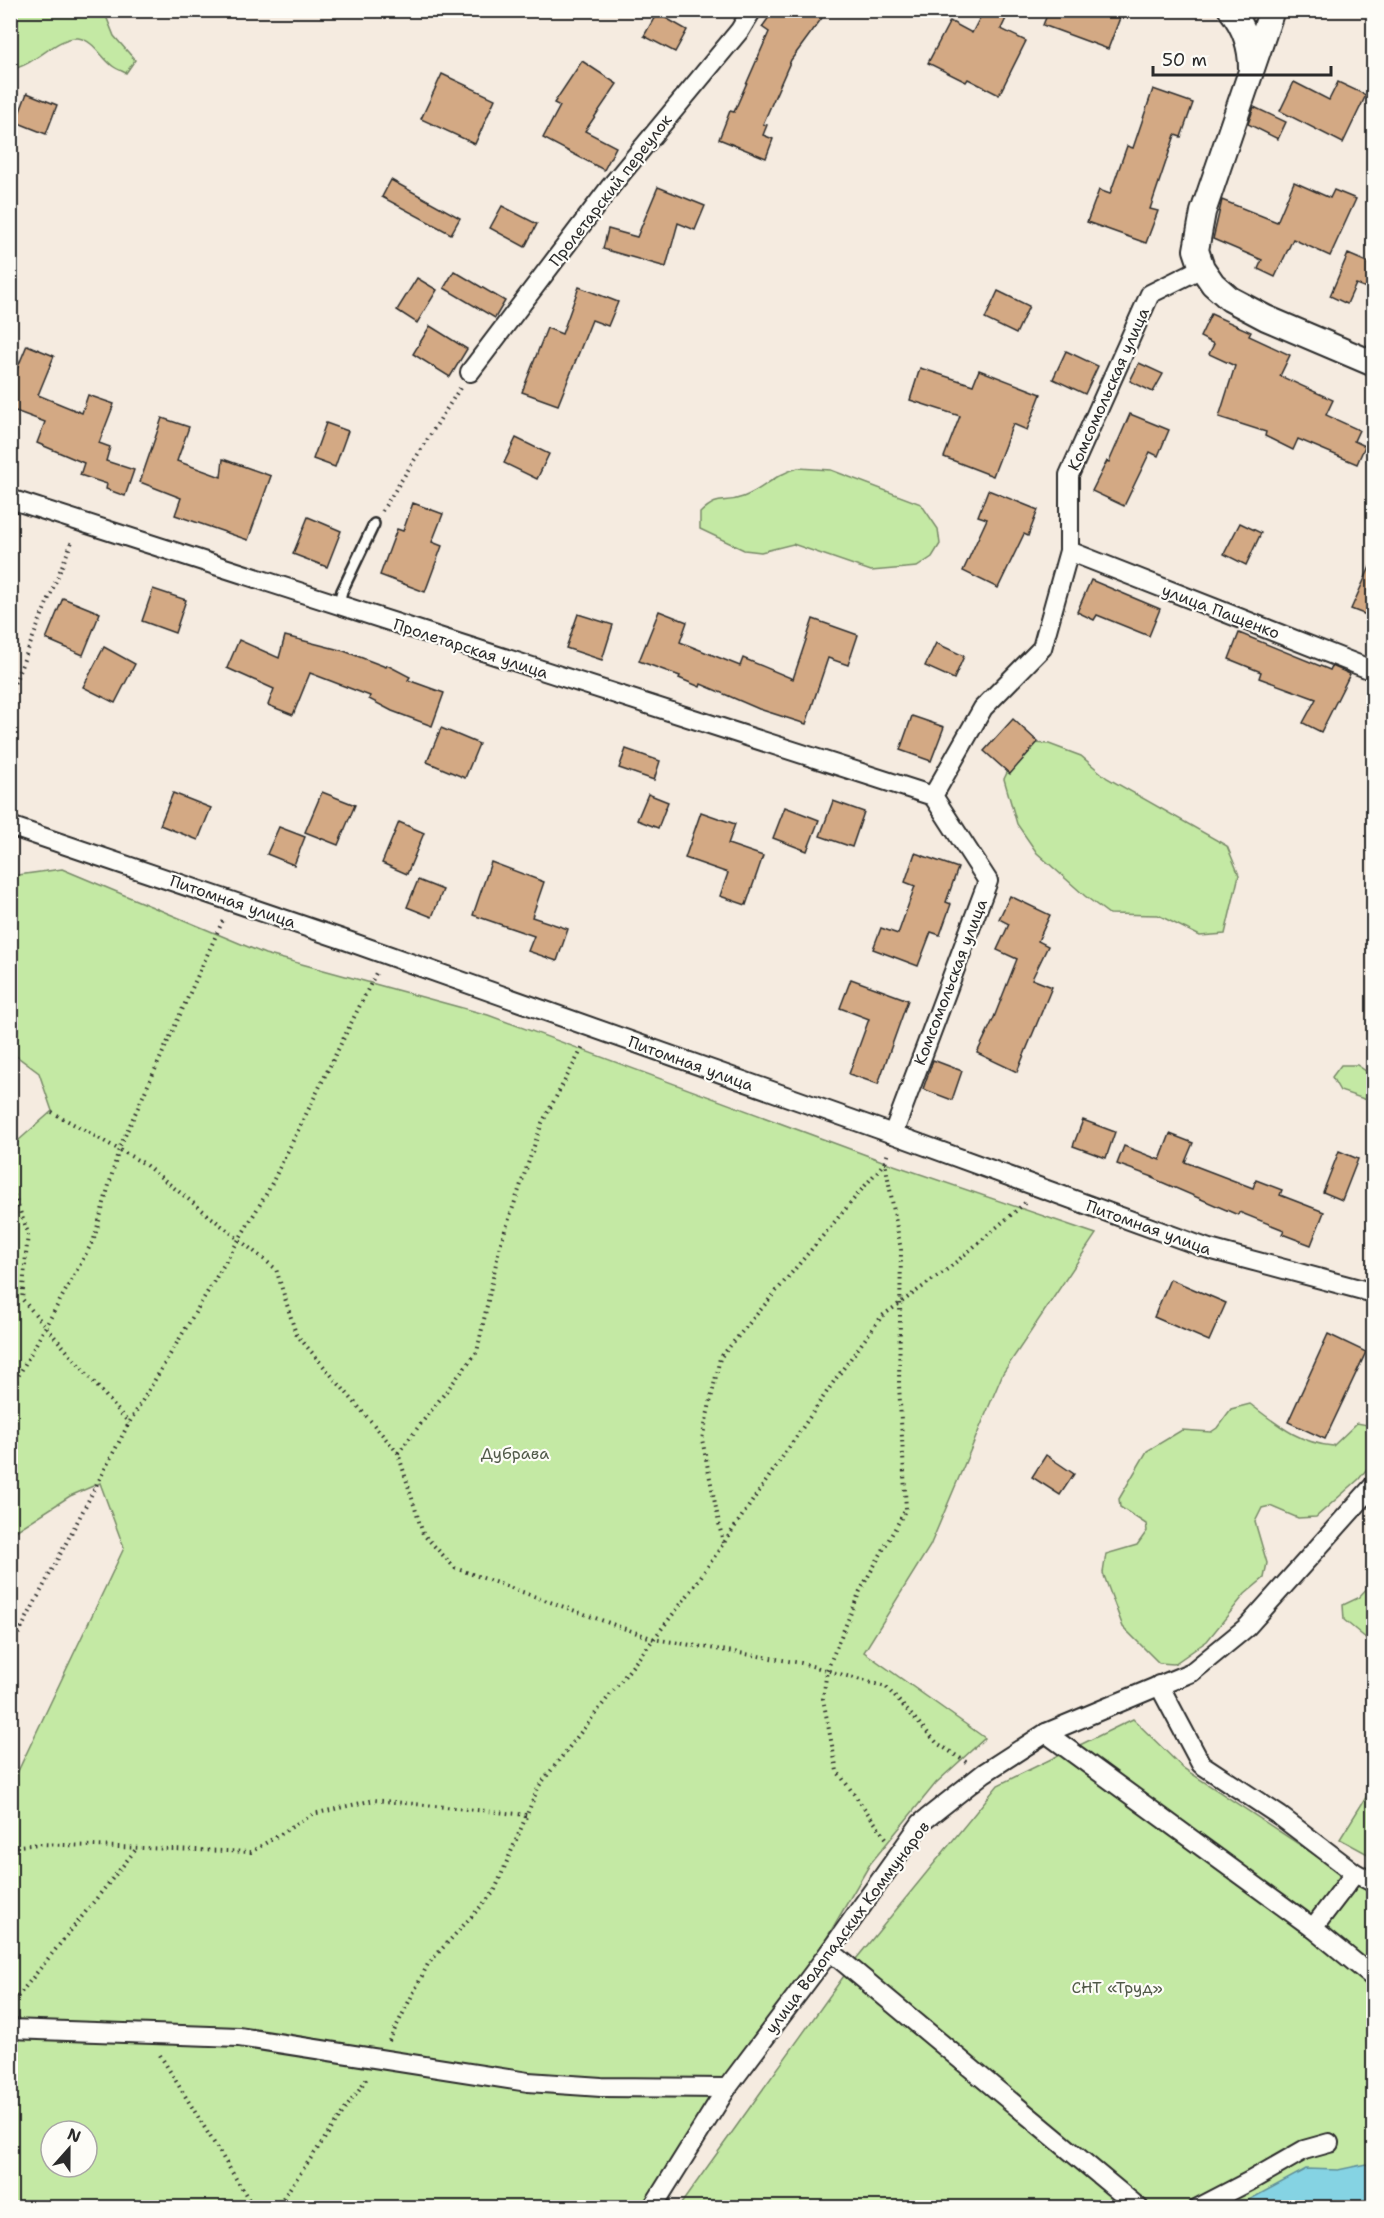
<svg xmlns="http://www.w3.org/2000/svg" width="1384" height="2218" font-family="'Shantell Sans',sans-serif">
<rect width="100%" height="100%" fill="#f5ebe0"/>
<filter id="ink" filterUnits="userSpaceOnUse"><feTurbulence type="fractalNoise" baseFrequency=".0167" numOctaves="2"/><feDisplacementMap in="SourceGraphic" scale="12" xChannelSelector="R" yChannelSelector="G"/><feConvolveMatrix kernelMatrix="1 2 1 2 8 2 1 2 1" color-interpolation-filters="sRGB"/></filter>
<g filter="url(#ink)">
<g fill="#c4e9a4" stroke="#788a68" stroke-width="1.5" fill-rule="evenodd">
<path d="M11,10L104,11L114,36L135,60L126,73C122,71 117,69 114,67C102,59 94,40 78,38C57,36 33,67 11,69Z"/>
<path d="M798,468L831,470L921,504L938,529L940,544L932,557L917,567L871,571L793,544L761,552L744,550L700,529V513C720,494 722,505 743,497C763,490 773,475 798,468Z"/>
<path d="M1033,743L1049,744L1081,756L1107,778L1227,846L1239,875L1225,934L1200,936L1158,915L1109,914L1085,896L1037,853L1017,824L1004,779L1018,750Z"/>
<path d="M62,869L265,954L488,1015L885,1162L1096,1234L1003,1373L930,1546L864,1652L985,1738L936,1783L870,1864L773,2030L648,2207H11L10,1788L124,1548L100,1483L70,1496L11,1534V1147L52,1111L39,1073L11,1052V876ZM51,2131H87V2167H51Z"/>
<path d="M1341,1065H1357L1373,1076V1102L1340,1091L1332,1077Z"/>
<path d="M1250,1404C1277,1424 1298,1443 1333,1446L1357,1423L1373,1426V1461L1359,1479L1316,1517L1298,1518L1270,1506L1262,1508L1255,1522L1267,1563L1264,1578L1245,1594L1207,1641L1174,1664L1159,1663L1123,1627L1103,1573L1106,1554L1137,1545L1147,1531L1146,1524L1120,1507L1119,1499L1147,1451L1182,1430L1211,1432L1217,1428L1231,1409Z"/>
<path d="M1373,1582V1644L1344,1620L1343,1605L1358,1598Z"/>
<path d="M1133,1719L1183,1768L1373,1893V2207L678,2208L856,1959L998,1785Z"/>
<path d="M1373,1786V1857L1340,1839Z"/>
</g>
<path fill="#85d3e3" stroke="#619099" stroke-width="1.5" d="M1366,2164L1373,2168V2207H1236L1306,2169L1338,2170Z"/>
<g fill="#d3a984" stroke="#2b2b2b" stroke-width="1.5">
<path d="M774,10H811L822,18L791,60L763,124L767,125L763,135L773,139L766,158L719,139L730,111L734,112L769,32L762,27Z"/>
<path d="M984,10H1010L1001,29L1026,41L999,95L968,79L966,82L928,63L950,21L972,33Z"/>
<path d="M1049,10H1123L1108,49L1043,25Z"/>
<path d="M657,13L687,30L675,52L644,36Z"/>
<path d="M582,61L617,84L585,131L616,147L604,170L543,138L560,106L554,103Z"/>
<path d="M442,74L495,99L475,144L421,119Z"/>
<path d="M1294,82L1329,100L1338,82L1366,95L1343,143L1280,111Z"/>
<path d="M1153,89L1193,103L1181,137L1175,135L1150,209L1158,211L1146,243L1087,222L1099,190L1110,194L1127,146L1133,148Z"/>
<path d="M27,93L57,105L46,134L16,122Z"/>
<path d="M1254,107L1286,122L1278,139L1248,124Z"/>
<path d="M391,180L460,218L451,234L382,197Z"/>
<path d="M1294,182L1330,198L1334,190L1356,199L1330,256L1293,239L1275,277L1258,269L1262,260L1213,239L1222,200L1277,222Z"/>
<path d="M658,187L705,206L695,230L678,223L666,267L603,249L608,229L637,237Z"/>
<path d="M502,206L537,224L525,247L490,228Z"/>
<path d="M1348,254L1374,265V291L1356,284L1347,304L1330,296Z"/>
<path d="M454,271L505,301L495,318L444,288Z"/>
<path d="M417,278L437,290L417,323L397,310Z"/>
<path d="M579,287L618,302L608,326L592,320L558,405L522,392L547,328L562,334Z"/>
<path d="M998,291L1029,306L1016,334L985,319Z"/>
<path d="M1211,314L1251,332L1249,336L1290,355L1280,376L1333,400L1326,415L1359,430L1354,441L1365,446L1357,464L1298,439L1293,450L1265,436L1266,432L1219,417L1235,366L1209,354L1214,344L1200,337Z"/>
<path d="M430,326L467,349L450,377L413,354Z"/>
<path d="M27,345L54,356L38,395L82,413L88,395L114,404L99,443L110,447L106,461L134,470L125,496L106,489L107,484L80,475L84,463L37,443L45,422L10,409V386Z"/>
<path d="M1066,351L1098,366L1085,394L1053,379Z"/>
<path d="M1139,363L1163,374L1153,392L1130,381Z"/>
<path d="M920,368L973,385L979,370L1041,394L1027,430L1013,424L993,476L944,457L960,416L910,400Z"/>
<path d="M1130,414L1169,430L1158,456L1150,452L1124,506L1092,491L1107,461L1109,462Z"/>
<path d="M162,418L189,427L177,461L221,477L223,459L271,476L248,540L175,515L181,498L140,482Z"/>
<path d="M326,423L348,431L335,467L313,459Z"/>
<path d="M516,438L549,454L537,479L504,463Z"/>
<path d="M988,490L1038,510L1028,536L1024,534L998,588L963,571L987,519L978,516Z"/>
<path d="M413,503L443,514L432,542L442,546L425,592L380,575L397,529L403,531Z"/>
<path d="M308,517L341,531L327,567L293,554Z"/>
<path d="M1240,523L1261,533L1246,565L1224,554Z"/>
<path d="M1374,558V618L1351,609Z"/>
<path d="M1091,580L1160,609L1149,636L1097,615L1094,620L1077,612Z"/>
<path d="M153,589L186,600L175,633L142,621Z"/>
<path d="M63,598L100,613L83,655L46,639Z"/>
<path d="M659,611L687,622L680,642L740,666L743,658L793,679L813,619L858,635L848,665L828,658L806,724L759,709L701,684L700,687L679,678L680,676L639,661Z"/>
<path d="M578,614L613,625L602,660L566,648Z"/>
<path d="M1239,633L1330,670L1332,666L1350,674L1321,732L1303,723L1316,699L1259,678L1261,672L1229,659Z"/>
<path d="M285,636L344,651L386,667L387,665L410,677L408,680L444,693L432,726L392,711L369,699L370,696L310,673L293,715L268,705L274,689L227,668L239,640L279,658Z"/>
<path d="M936,643L964,656L954,679L925,666Z"/>
<path d="M104,647L135,664L115,703L83,687Z"/>
<path d="M912,716L944,727L931,761L900,750Z"/>
<path d="M1013,719L1038,742L1010,774L984,751Z"/>
<path d="M441,728L479,744L465,778L427,762Z"/>
<path d="M626,749L660,761L654,780L619,768Z"/>
<path d="M322,792L355,805L338,845L305,832Z"/>
<path d="M173,793L211,808L198,840L160,825Z"/>
<path d="M648,794L668,802L658,828L637,820Z"/>
<path d="M833,801L864,812L852,847L820,836Z"/>
<path d="M785,807L819,820L807,851L773,838Z"/>
<path d="M701,812L735,824L728,844L763,856L746,905L720,896L728,873L685,858Z"/>
<path d="M399,822L424,833L407,874L382,863Z"/>
<path d="M279,827L305,837L294,865L267,854Z"/>
<path d="M915,853L958,868L946,902L951,904L940,935L931,932L918,966L873,949L881,928L898,934L915,886L905,882Z"/>
<path d="M491,862L544,882L532,917L568,929L557,961L528,951L534,936L473,915Z"/>
<path d="M418,880L443,890L432,917L407,907Z"/>
<path d="M1010,896L1050,915L1038,941L1048,946L1032,979L1052,987L1017,1072L977,1053L993,1020L1017,959L997,950L1009,924L999,919Z"/>
<path d="M851,979L908,1000L878,1084L849,1074L869,1019L840,1008Z"/>
<path d="M933,1060L962,1071L952,1100L923,1089Z"/>
<path d="M1083,1120L1115,1132L1106,1158L1073,1146Z"/>
<path d="M1170,1134L1193,1143L1185,1162L1253,1188L1256,1180L1282,1190L1280,1195L1324,1212L1311,1245L1282,1234L1284,1230L1239,1212L1238,1215L1152,1178L1153,1177L1117,1164L1124,1146L1160,1160Z"/>
<path d="M1339,1151L1358,1159L1342,1200L1323,1192Z"/>
<path d="M1170,1279L1226,1303L1209,1341L1154,1317Z"/>
<path d="M1328,1334L1366,1352L1325,1439L1288,1422Z"/>
<path d="M1046,1455L1074,1474L1060,1495L1032,1477Z"/>
</g>
<g fill="none" stroke-linecap="round" stroke-linejoin="round">
<g stroke="#2b2b2b" stroke-width="14">
<path id="service" d="M338,606L342,591L374,524"/>
</g>
<g stroke="#2b2b2b" stroke-width="22">
<g id="minor">
<path d="M470,372L611,186L740,30L752,10"/>
<path d="M10,499L933,796"/>
<path d="M1069,551L1374,671"/>
<path d="M10,826L345,940L893,1134L1209,1249L1374,1293"/>
<path d="M893,1134L988,881L933,796L983,708L1042,648L1069,551V475L1150,294L1202,268"/>
<path d="M1159,1685L1201,1764L1280,1816L1355,1873L1374,1883"/>
<path d="M1046,1733L1313,1928L1374,1978"/>
<path d="M1313,1928L1355,1873"/>
<path d="M830,1951L1139,2208"/>
<path d="M10,2029L239,2037L528,2082L601,2087L727,2088"/>
<path d="M652,2208L727,2088L830,1951L921,1823L984,1773L1046,1733L1192,1672L1247,1627L1374,1485"/>
<path d="M1198,2208L1250,2181L1304,2150L1329,2143"/>
</g>
</g>
<g stroke="#2b2b2b" stroke-width="28">
<g id="tertiary">
<path d="M1231,10C1245,28 1251,47 1251,68"/>
<path d="M1272,10L1203,212L1196,250L1202,268L1213,284L1230,299L1266,318L1374,364"/>
</g>
</g>
<g stroke="#2b2b2b" stroke-width="4" stroke-dasharray="1.5 4.5" stroke-linecap="butt">
<path d="M382,511L460,388"/>
<path d="M10,694L73,539"/>
<path d="M52,1112L143,1163L276,1269L296,1334L398,1453L423,1534L455,1568L654,1639L801,1663L886,1687L937,1743L966,1762"/>
<path d="M10,1184L28,1233L22,1299L129,1423"/>
<path d="M10,1391L94,1239L119,1149L223,920"/>
<path d="M398,1453L477,1352L500,1245L542,1123L584,1045"/>
<path d="M723,1543L702,1439L720,1358L885,1162"/>
<path d="M10,1650L129,1423L268,1191L376,973"/>
<path d="M886,1838L837,1771L823,1699L827,1670L860,1591L906,1509L899,1385L901,1250L885,1162L888,1152"/>
<path d="M10,1847L39,1844L251,1852L313,1814L374,1800L527,1815"/>
<path d="M10,2006L137,1848"/>
<path d="M389,2041L428,1964L494,1892L539,1786L691,1591L837,1377L882,1316L949,1268L1025,1203"/>
<path d="M160,2055L254,2208"/>
<path d="M276,2208L367,2078"/>
</g>
<use href="#service" stroke="#fdfcf7" stroke-width="9"/>
<use href="#minor" stroke="#fdfcf7" stroke-width="18"/>
<use href="#tertiary" stroke="#fdfcf7" stroke-width="24"/>
</g>
</g>
<g text-anchor="middle" stroke-width="4.5" stroke-linejoin="round" paint-order="stroke">
<g font-size="16" fill="#2b2b2b" stroke="#fdfcf7">
<text transform="translate(610 190) rotate(-52)" y="6">Пролетарский переулок</text>
<text transform="translate(1108 389) rotate(-66)" y="6">Комсомольская улица</text>
<text transform="translate(1221 611) rotate(21)" y="6">улица Пащенко</text>
<text transform="translate(471 648) rotate(18)" y="6">Пролетарская улица</text>
<text transform="translate(233 901) rotate(19)" y="6">Питомная улица</text>
<text transform="translate(950 982) rotate(-69)" y="6">Комсомольская улица</text>
<text transform="translate(691 1063) rotate(20)" y="6">Питомная улица</text>
<text transform="translate(1149 1227) rotate(20)" y="6">Питомная улица</text>
<text transform="translate(847 1927) rotate(-53)" y="6">улица Водопадских Коммунаров</text>
</g>
<g font-size="16" fill="#515a49" stroke="#fdfcf7">
<text x="515" y="1459">Дубрава</text>
<text x="1117" y="1993">СНТ «Труд»</text>
</g>
</g>
<rect width="1384" height="2218" fill="none" stroke="#fdfcf7" stroke-width="36"/>
<rect x="18" y="18" width="1348" height="2182" fill="none" stroke="#2b2b2b" stroke-width="2" filter="url(#ink)"/>
<g transform="translate(69 2149) rotate(21)"><circle r="28" fill="#fdfcf7" stroke="#a9a8a5" stroke-width="1.5"/>
<path d="M0-4.5L10 22L0 15L-10 22Z" fill="#2b2b2b"/>
<text y="-9" font-size="16" font-weight="bold" text-anchor="middle" fill="#2b2b2b">N</text>
</g>
<path d="M1153 66v9h178v-9" fill="none" stroke="#2b2b2b" stroke-width="3"/>
<text x="1162" y="66" font-size="18" fill="#2b2b2b" stroke="#fdfcf7" stroke-width="4.5" paint-order="stroke">50 m</text>
</svg>
